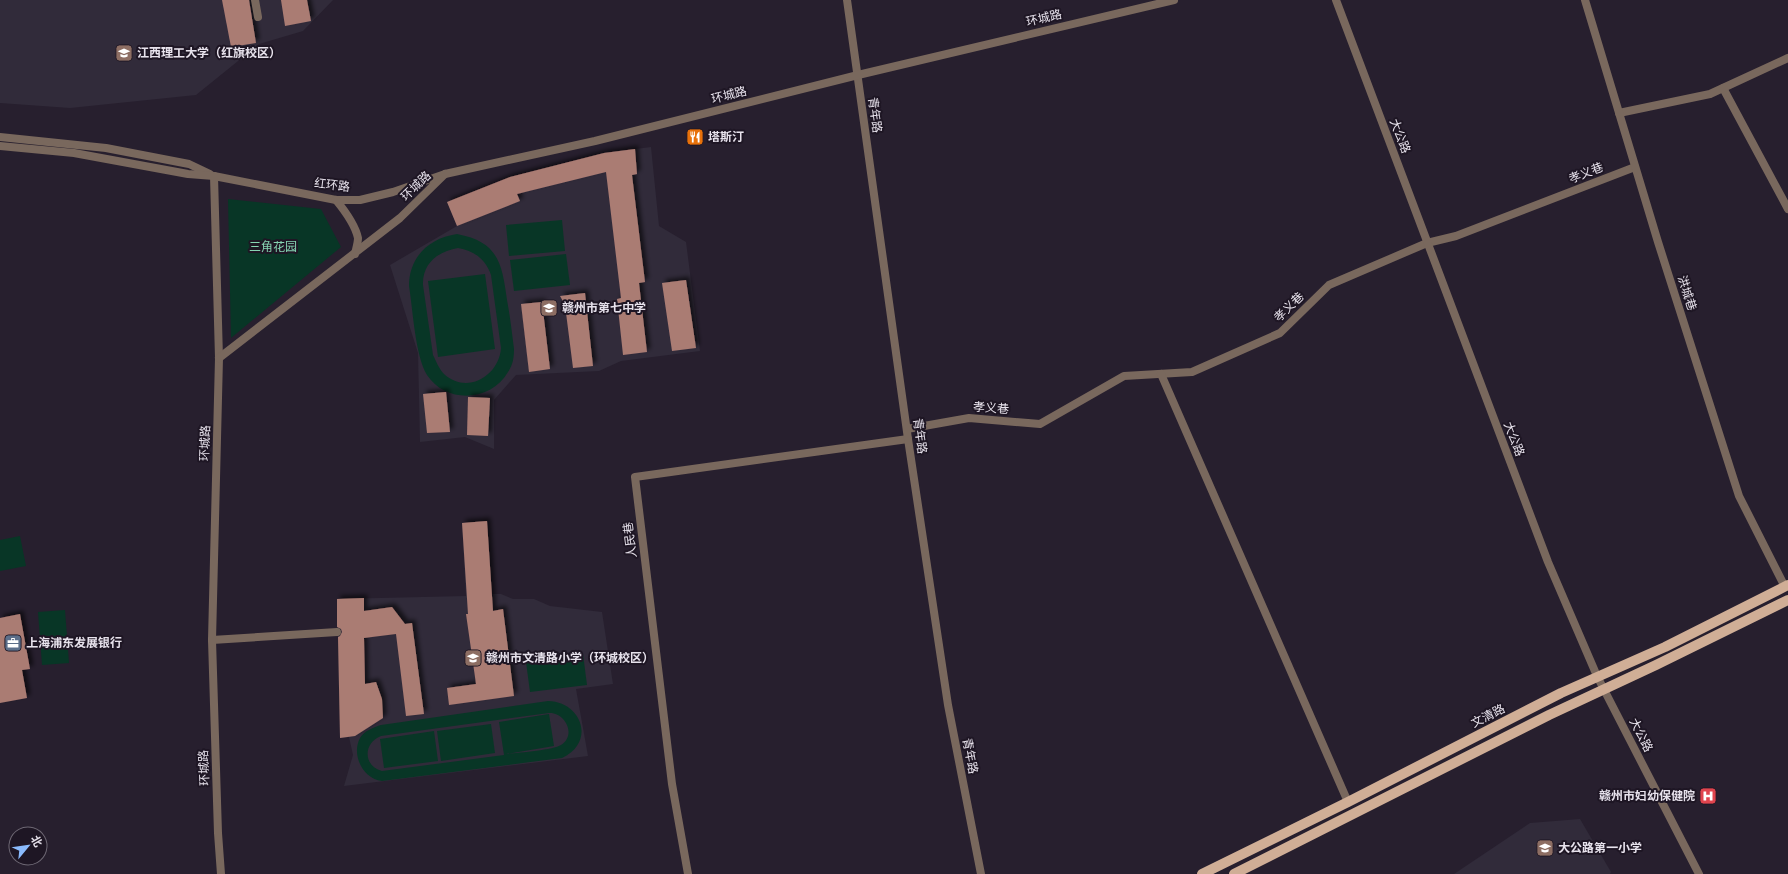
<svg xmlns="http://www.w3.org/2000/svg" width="1788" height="874" font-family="'Source Sans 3','Noto Sans SC',sans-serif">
<defs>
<filter id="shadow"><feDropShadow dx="3.5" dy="-3.5" stdDeviation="2" flood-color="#0009"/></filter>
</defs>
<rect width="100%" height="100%" fill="#271f2e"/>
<g fill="#312b3a">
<path d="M0,0H333L303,31L259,44L196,95L70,108L0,103Z"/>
<path d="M651,147L659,226L686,242L700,351L621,361L599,371L516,375L494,400V449L465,437L420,442L418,353L390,265L457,226L447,202L510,177L604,153Z"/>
<path d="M487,521L492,594H501L513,599H534L550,606L602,612L613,684L576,689L588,756L344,786L353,755L349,737L340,738L337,599L466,596L462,523Z"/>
<path d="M1580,819L1611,872L1610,874H1454L1530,823Z"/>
</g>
<g fill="#083626" fill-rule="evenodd">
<path d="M228,199L321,209L341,247L231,338Z"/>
<path d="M562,220L565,251L509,256L506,225Z"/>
<path d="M457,234C499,242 502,264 507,300C510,316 512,333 514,349C514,357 513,365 508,372C491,402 446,404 427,375C415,355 413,310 409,286C409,257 429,238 457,234ZM458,248C475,251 486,260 491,275L501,348C499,376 467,395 444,374C439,369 436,361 433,355L423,285C422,263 439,251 458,248Z"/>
<path d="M566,254L570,285L514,291L510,260Z"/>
<path d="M485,274L495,349L438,357L428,281Z"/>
<path d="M20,536L26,566L0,571V540Z"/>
<path d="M65,610L69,663L42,665L38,612Z"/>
<path d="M583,654L587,685L530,692L526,662Z"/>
<path d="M548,701C582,702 596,742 562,758L382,781C363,779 351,755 360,738C364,731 374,727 381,725ZM549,713C565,712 577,735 561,745C553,750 517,753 506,754L554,746L549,714L499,722L504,755L382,771C363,766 363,743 381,736Z"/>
<path d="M491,724L495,753L441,761L437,731Z"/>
<path d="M434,731L438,761L384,768L380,739Z"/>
</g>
<g fill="#aa7b73" filter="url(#shadow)">
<path d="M222,0H249L256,43L231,47Z"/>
<path d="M281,0H307L311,21L285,26Z"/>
<path d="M635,149L637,174L632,175L645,282L639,283L647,352L623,355L617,299L621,298L606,172L517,194L520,201L457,226L447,202L510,177L604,153Z"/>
<path d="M686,280L696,348L672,351L662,283Z"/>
<path d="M585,293L593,366L573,368L565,305L560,296Z"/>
<path d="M542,302L550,369L529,372L521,304Z"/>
<path d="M446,392L450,432L427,433L423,394Z"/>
<path d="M468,397L490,398L488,436L467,435Z"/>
<path d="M487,521L493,611L503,609L514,696L449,705L447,688L476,684L466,614H468L462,523Z"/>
<path d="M364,598V611L392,607L405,624L412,623L424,714L406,716L396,634L364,638L365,684L376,682L382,699L383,718L355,736L340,738L338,637L340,636L342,632L341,629L337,627V599Z"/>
<path d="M20,614L30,669L22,670L27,698L0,703V618Z"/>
</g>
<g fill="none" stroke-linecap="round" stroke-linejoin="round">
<g stroke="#79685d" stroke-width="8">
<path d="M1723,88L1788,209"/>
<path d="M1619,113L1710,94L1788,58"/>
<path d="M907,429L969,418L1040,424L1124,376L1192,372L1280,333L1329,285L1427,243L1456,236L1635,167"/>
<path d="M212,640L337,632"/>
<path d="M688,874L672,784L635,477L908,439"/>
</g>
<g stroke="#79685d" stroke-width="8">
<path d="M255,0L258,17"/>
<path d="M1585,0L1658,242L1739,496L1785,587"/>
<path d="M214,176L219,358L212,640L218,833L221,874"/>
<path d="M219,358L400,218L445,174"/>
<path d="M1161,374L1348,802"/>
</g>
<g stroke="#79685d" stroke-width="8">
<path d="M847,0L908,439L948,705L981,874"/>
<path d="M1336,0L1548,562L1597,676L1699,874"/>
<path d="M0,137L106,148L189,164L210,174"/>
<path d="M0,146L74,153L188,174L214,176L336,200H360L393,192L445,174L595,141L858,75L1174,0"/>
<path d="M336,200C345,211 355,224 358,238C358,243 356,249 355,254"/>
</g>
<g stroke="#d0ae96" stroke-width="10">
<path d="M1202,874L1348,802L1561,693L1665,647L1788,585"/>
<path d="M1234,874L1549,715L1656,665L1788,600"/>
</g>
</g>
<defs>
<g id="university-square" transform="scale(0.9)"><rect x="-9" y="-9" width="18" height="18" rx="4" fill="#8d6e63" stroke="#1e1624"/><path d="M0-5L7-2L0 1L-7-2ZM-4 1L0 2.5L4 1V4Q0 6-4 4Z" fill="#fff"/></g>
<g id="restaurant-square" transform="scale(0.9)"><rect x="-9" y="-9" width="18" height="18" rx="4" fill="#e8710a" stroke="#1e1624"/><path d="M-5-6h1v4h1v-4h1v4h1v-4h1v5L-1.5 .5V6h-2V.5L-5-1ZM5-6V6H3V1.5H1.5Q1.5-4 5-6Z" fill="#fff"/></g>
<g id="school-square" transform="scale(0.9)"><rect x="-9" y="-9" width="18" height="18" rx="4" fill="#8d6e63" stroke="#1e1624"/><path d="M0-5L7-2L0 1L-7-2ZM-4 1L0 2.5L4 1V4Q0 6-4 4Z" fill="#fff"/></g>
<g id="office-square" transform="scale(0.9)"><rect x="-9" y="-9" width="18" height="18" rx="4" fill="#5c6f8a" stroke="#1e1624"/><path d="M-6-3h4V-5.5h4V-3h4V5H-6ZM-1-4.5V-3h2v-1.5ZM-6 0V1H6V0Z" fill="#fff"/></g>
<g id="hospital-square" transform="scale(0.9)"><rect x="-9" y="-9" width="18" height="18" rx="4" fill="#e0444e" stroke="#1e1624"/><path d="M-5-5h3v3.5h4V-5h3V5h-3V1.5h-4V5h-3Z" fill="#fff"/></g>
</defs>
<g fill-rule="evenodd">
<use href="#university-square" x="124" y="53"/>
<use href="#restaurant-square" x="695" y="137"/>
<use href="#school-square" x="549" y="308"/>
<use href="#office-square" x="13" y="643"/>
<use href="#school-square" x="473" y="658"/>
<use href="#hospital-square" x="1708" y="796"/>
<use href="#school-square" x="1545" y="848"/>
</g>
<g text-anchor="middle" stroke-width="4" stroke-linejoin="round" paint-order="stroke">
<g font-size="12" fill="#e7e2ec" stroke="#1e1624">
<text transform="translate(1044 18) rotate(-13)" y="4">环城路</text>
<text transform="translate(729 95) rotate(-14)" y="4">环城路</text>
<text transform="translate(875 115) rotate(82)" y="4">青年路</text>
<text transform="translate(1400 136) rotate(69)" y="4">大公路</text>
<text transform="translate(1586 173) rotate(-21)" y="4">孝义巷</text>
<text transform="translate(332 185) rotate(7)" y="4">红环路</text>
<text transform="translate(416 186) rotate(-44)" y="4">环城路</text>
<text transform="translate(1687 293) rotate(72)" y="4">洪城巷</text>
<text transform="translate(1289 307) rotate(-44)" y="4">孝义巷</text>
<text transform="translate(991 408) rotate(4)" y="4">孝义巷</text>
<text transform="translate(920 436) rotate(82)" y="4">青年路</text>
<text transform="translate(1514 439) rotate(69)" y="4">大公路</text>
<text transform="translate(205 443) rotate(-88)" y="4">环城路</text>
<text transform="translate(630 540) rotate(-97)" y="4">人民巷</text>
<text transform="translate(1488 716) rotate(-27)" y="4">文清路</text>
<text transform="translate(1641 735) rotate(63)" y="4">大公路</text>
<text transform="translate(970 756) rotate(79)" y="4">青年路</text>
<text transform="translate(204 768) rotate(-92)" y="4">环城路</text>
</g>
<g font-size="12" font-weight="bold" fill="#e7e2ec" stroke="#1e1624" text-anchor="start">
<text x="137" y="57">江西理工大学（红旗校区）</text>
<text x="708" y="141">塔斯汀</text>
<text x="562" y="312">赣州市第七中学</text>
<text x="26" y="647">上海浦东发展银行</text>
<text x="486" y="662">赣州市文清路小学（环城校区）</text>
<text x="1695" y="800" text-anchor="end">赣州市妇幼保健院</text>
<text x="1558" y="852">大公路第一小学</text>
</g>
<g font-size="12" fill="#86d4b2" stroke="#1e1624">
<text x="273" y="251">三角花园</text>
</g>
</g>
<g transform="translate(28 846) rotate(61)"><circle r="19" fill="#1e1624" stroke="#6e6874"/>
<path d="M0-3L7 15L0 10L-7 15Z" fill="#8abafc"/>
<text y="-6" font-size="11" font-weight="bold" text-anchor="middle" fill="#e7e2ec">北</text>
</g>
</svg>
